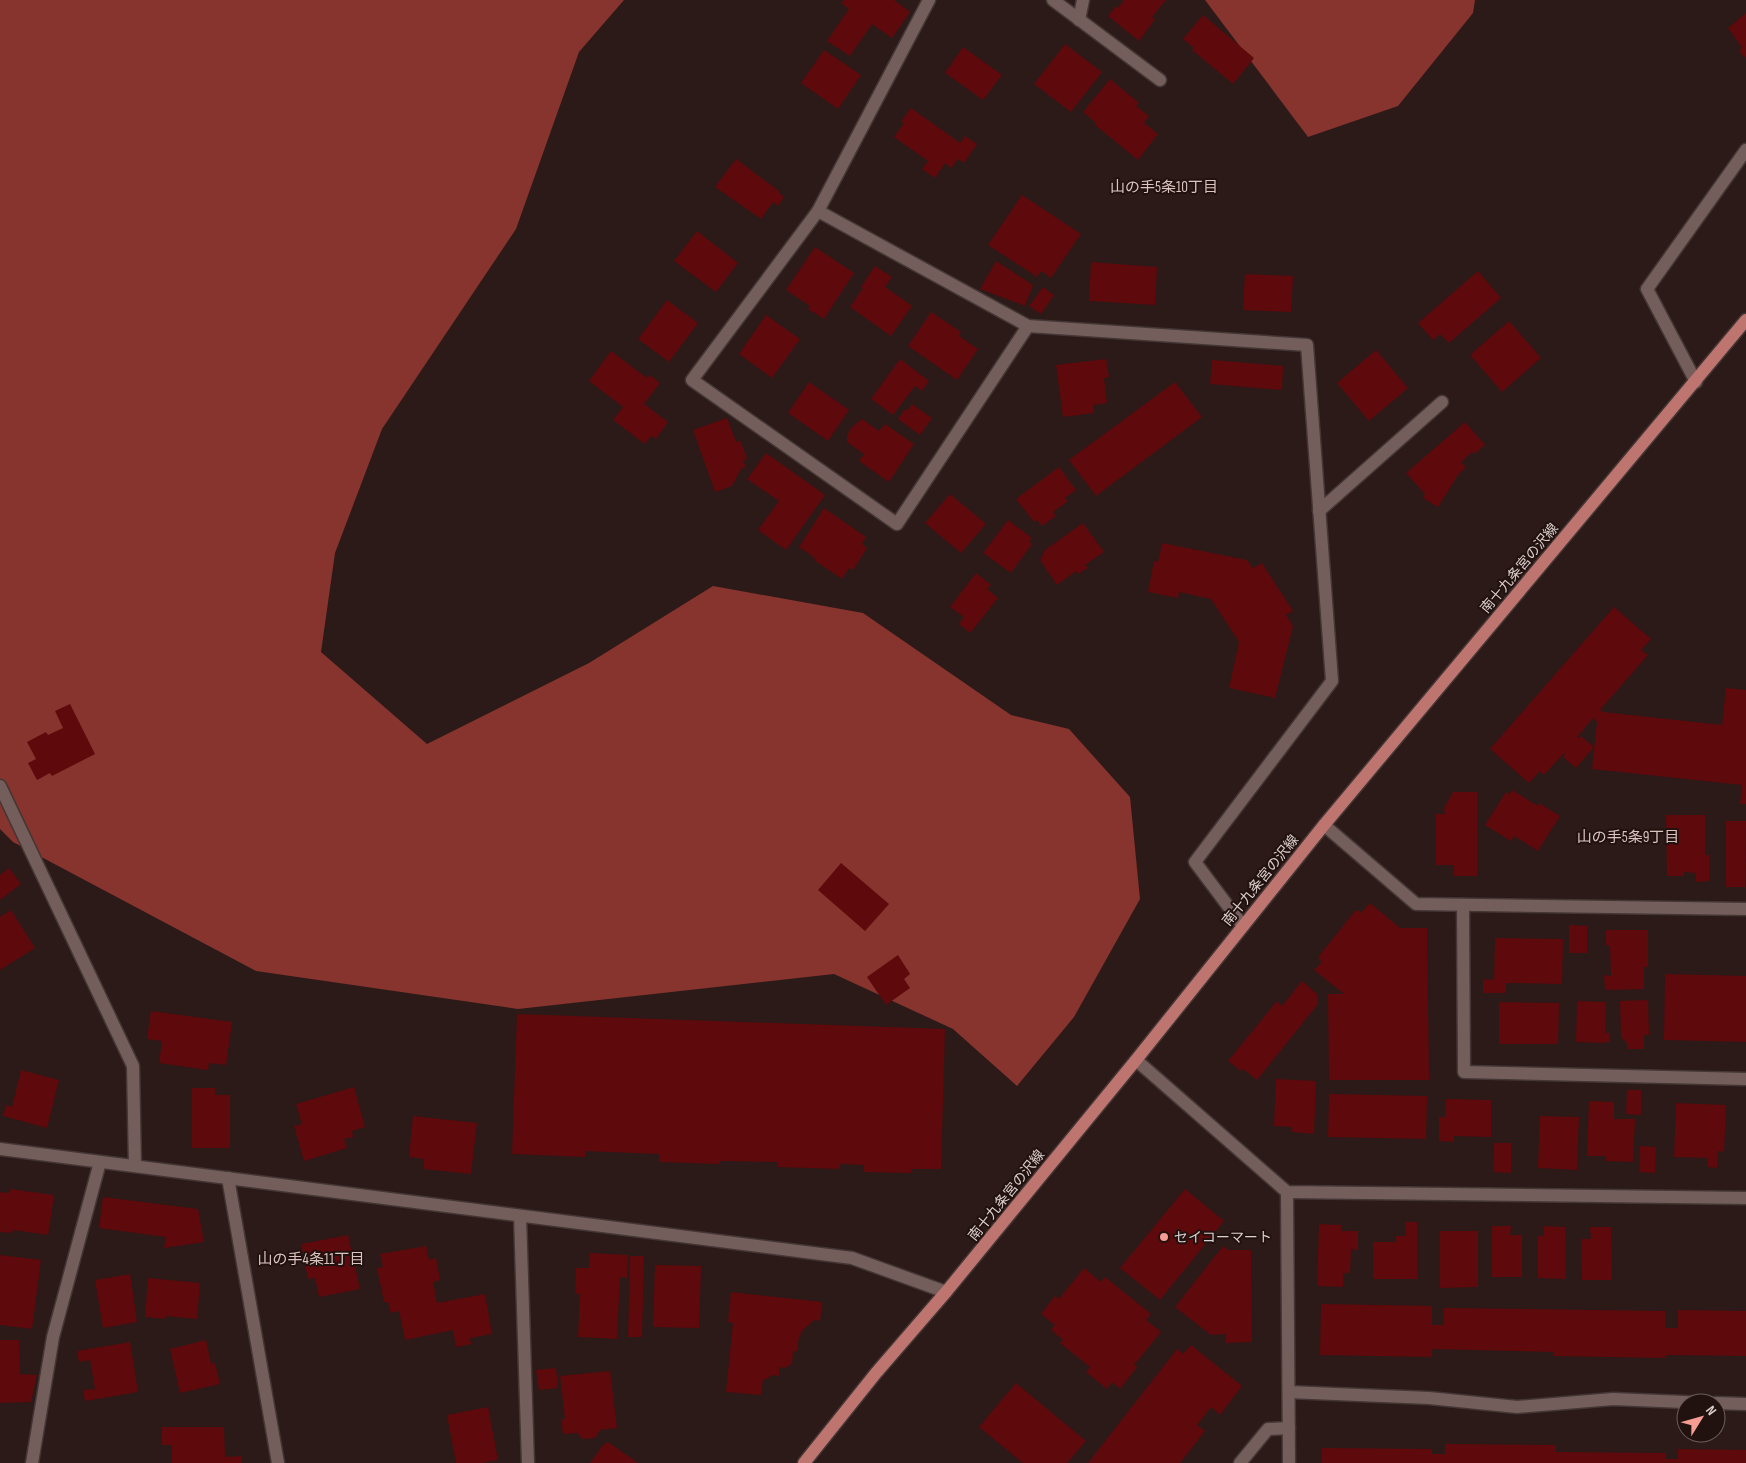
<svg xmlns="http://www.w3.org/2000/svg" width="1746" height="1463" font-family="'Sofia Sans Condensed','Noto Sans JP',sans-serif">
<rect width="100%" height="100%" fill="#2b1a18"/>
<g fill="#87332e">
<path d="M0,0H624L579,52L516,229L382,429L335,553L321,652L427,744L589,663L713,586L863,613L1011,715L1069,729L1130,797L1140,899L1074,1017L1017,1086L953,1029L834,974L518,1009L256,971L13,842L0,829Z"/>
<path d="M1205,0H1475L1473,13L1398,106L1308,137Z"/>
</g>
<g fill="#5e090c">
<path d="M844,0H894L910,12L892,38L872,24L850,56L827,41L849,9L841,3Z"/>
<path d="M1124,0H1166L1152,17L1155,19L1139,41L1108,16L1116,6L1118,8Z"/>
<path d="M1746,13V56L1744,58L1739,50L1742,48L1728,28Z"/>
<path d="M1203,15L1254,58L1233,84L1192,50L1194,48L1183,39Z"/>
<path d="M1065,44L1102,72L1071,112L1034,84Z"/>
<path d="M963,47L1002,75L983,100L945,73Z"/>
<path d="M824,50L861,75L838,109L801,83Z"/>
<path d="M1110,79L1139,103L1136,106L1149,116L1144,123L1158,134L1138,160L1095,125L1096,123L1083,112Z"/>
<path d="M911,108L960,143L965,136L977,144L964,163L958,159L951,168L945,163L935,178L922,169L928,161L894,137L904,123L901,121Z"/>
<path d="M736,159L780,192L779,193L784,197L778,206L773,202L761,219L715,187Z"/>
<path d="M1022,195L1081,234L1051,278L1041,271L1037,277L988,245Z"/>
<path d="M697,231L738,263L716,292L674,261Z"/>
<path d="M815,247L854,273L824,319L808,309L810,306L786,290Z"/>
<path d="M996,261L1033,285L1025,306L980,289Z"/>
<path d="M1091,262L1157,267L1155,305L1089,301Z"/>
<path d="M875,266L892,277L885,287L912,306L891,336L850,307L863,288L861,287Z"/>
<path d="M1478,271L1501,298L1449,343L1440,334L1433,340L1418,323Z"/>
<path d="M1245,274L1293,276L1291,312L1243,310Z"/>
<path d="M1043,287L1054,295L1041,314L1029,306Z"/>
<path d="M667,300L698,323L669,362L638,339Z"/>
<path d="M931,312L961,332L959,336L978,349L957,380L908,346Z"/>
<path d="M766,315L800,339L772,378L739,354Z"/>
<path d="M1509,321L1541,358L1502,392L1470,355Z"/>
<path d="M1376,350L1408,388L1369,421L1337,383Z"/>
<path d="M611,351L647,378L650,375L660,383L644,404L668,422L656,439L651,436L645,444L613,420L623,407L589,381Z"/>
<path d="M900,359L929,381L922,391L915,386L893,415L871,399Z"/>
<path d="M1106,359L1109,377L1104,378L1107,403L1093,405L1094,413L1063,417L1056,365Z"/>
<path d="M1212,360L1283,366L1282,390L1210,384Z"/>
<path d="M809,382L849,410L828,441L788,413Z"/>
<path d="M1175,382L1202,417L1096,496L1069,460Z"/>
<path d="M912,404L932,418L920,435L898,419L905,409L908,410Z"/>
<path d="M727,418L736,442L740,440L747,459L743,460L746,467L741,469L732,486L715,492L693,430Z"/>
<path d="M862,419L879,431L885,424L914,444L889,482L859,461L864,454L847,442V436L851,428Z"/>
<path d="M1465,422L1485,445L1474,454L1472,452L1461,462L1466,467L1458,475L1438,507L1423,498L1425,494L1406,473Z"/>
<path d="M766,453L825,495L786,550L758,530L779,501L747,479Z"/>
<path d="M1059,467L1076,490L1065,498L1068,501L1053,512L1056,516L1042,526L1037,520L1034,522L1016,499Z"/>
<path d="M950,494L986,524L961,553L925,523Z"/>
<path d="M824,508L866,537L862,544L867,548L853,570L849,568L842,579L814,560L815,558L799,547Z"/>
<path d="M1008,520L1032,538L1029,541L1032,544L1011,573L983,553Z"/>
<path d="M1083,523L1104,552L1085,565L1088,568L1078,574L1076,571L1057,585L1040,560L1045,550Z"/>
<path d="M1162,543L1247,560L1253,568L1262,563L1293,611L1286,615L1293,626L1275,698L1229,688L1239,642L1211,599L1179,592L1178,598L1148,592L1154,561L1158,562Z"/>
<path d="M976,573L991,585L987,589L998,598L970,633L959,624L964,617L950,607Z"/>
<path d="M1614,607L1651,639L1641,650L1648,655L1600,710L1603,712L1722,725L1726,688L1746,690V804H1740L1742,785L1592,769L1597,722L1593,718L1577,737L1579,738L1581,736L1594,747L1576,768L1563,757L1565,754L1564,753L1544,775L1540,771L1529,783L1490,749Z"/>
<path d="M70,704L95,754L52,776L50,773L37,780L28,763L36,759L27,742L46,732L48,735L63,728L55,711Z"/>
<path d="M1512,790L1538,806L1539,803L1560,816L1538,851L1514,836L1511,841L1485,825L1506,792L1510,794Z"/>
<path d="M1453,792H1477V876H1454V865H1436V814H1445L1444,808Z"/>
<path d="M1666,815H1705V855H1709V881L1696,882V873L1684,872V876H1667Z"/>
<path d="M1726,821H1746L1745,887H1726Z"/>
<path d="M841,863L889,904L865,931L818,890Z"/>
<path d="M9,868L21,884L0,900V875Z"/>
<path d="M1370,903L1400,928H1427L1429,1080H1329L1328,994H1344L1314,970L1322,962L1319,960V956L1355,911L1358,910L1361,913Z"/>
<path d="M11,910L35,948L0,970V917Z"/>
<path d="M1569,925L1587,926V953H1569Z"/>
<path d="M1606,930H1648V967H1644V989L1605,990L1604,975L1611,976L1610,946L1606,945Z"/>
<path d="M1495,938L1563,939L1562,984L1506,983V993H1483V979L1494,980Z"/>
<path d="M898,955L910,974L904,979L910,988L886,1005L867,977Z"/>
<path d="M1665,974L1746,976V1042L1664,1040Z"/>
<path d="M1302,981L1317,994L1318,1004L1257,1080L1243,1069L1241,1071L1228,1061L1277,1001L1282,1006Z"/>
<path d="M1648,1000L1649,1035H1644V1049H1627V1043L1621,1037L1620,1001Z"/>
<path d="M1577,1001L1606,1002L1605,1033H1610V1042H1605V1043L1576,1042Z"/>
<path d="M1499,1002L1559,1003L1558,1044H1499Z"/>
<path d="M151,1011L232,1022L226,1065L209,1063L208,1070L159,1063L162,1041L147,1039Z"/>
<path d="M517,1014L945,1029L941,1169H911V1173L863,1172L864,1165L840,1164V1169L778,1167V1162L720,1161V1164L659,1162V1154L585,1151V1157L512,1154Z"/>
<path d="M21,1070L59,1080L47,1128L3,1116L6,1105L12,1107Z"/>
<path d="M1276,1079L1316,1081L1314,1134L1292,1132V1127L1274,1126Z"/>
<path d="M354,1087L365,1127L352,1131L353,1137L344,1139L347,1148L304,1161L294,1126L302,1124L296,1104Z"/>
<path d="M192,1088H215V1095H230V1148H192Z"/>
<path d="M1627,1090H1641V1115L1626,1114Z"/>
<path d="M1329,1094L1427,1096L1426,1139L1328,1137Z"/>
<path d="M1446,1099L1491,1100V1137L1454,1136V1142L1439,1141V1117H1445Z"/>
<path d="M1589,1101L1614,1102V1119H1635L1633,1162L1605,1161L1606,1156H1587Z"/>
<path d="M1676,1103L1726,1105L1724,1152L1718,1151L1717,1168L1708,1167V1158L1674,1157Z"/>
<path d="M413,1116L477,1123L471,1174L423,1169L424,1159L409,1157Z"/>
<path d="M1540,1116L1579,1117L1577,1170L1538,1168Z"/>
<path d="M1494,1143H1511V1173L1493,1172Z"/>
<path d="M1640,1146L1656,1147L1655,1173L1639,1172Z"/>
<path d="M10,1189L54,1195L48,1235L13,1230L12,1233L0,1232V1192L9,1193Z"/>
<path d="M1185,1189L1224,1221L1160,1300L1120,1268Z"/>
<path d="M103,1197L198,1209L204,1242L164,1248L166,1237L99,1228Z"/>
<path d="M1405,1222H1417V1279H1373V1242H1396V1236H1406Z"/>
<path d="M1319,1224L1341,1225V1231H1358V1250L1351,1249L1350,1273H1343V1287L1317,1286Z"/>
<path d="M1492,1226H1511L1510,1235H1522V1277H1492Z"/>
<path d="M1544,1226L1565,1227L1566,1279L1538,1278V1236H1544Z"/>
<path d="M1590,1227H1611L1612,1280H1582L1581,1239H1591Z"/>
<path d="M1440,1231H1478V1287L1440,1288Z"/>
<path d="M348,1235L360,1289L319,1297L315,1278L308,1279L301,1244Z"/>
<path d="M426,1246L429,1260L436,1258L440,1280L433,1282L437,1303L485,1294L492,1334L470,1338L471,1344L456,1347L453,1330L405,1340L399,1311L391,1313L388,1302H384L377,1268L383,1267L380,1254Z"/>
<path d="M1223,1246L1228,1250H1251L1252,1342L1226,1343V1334L1211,1335L1175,1307Z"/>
<path d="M590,1253L628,1255L627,1278L620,1277L617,1339L578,1337L580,1294H575L576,1268H589Z"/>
<path d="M0,1255L41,1260L32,1329L0,1325Z"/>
<path d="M630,1256H644L642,1337H628Z"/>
<path d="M655,1265L701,1266L699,1328L653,1327Z"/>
<path d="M1084,1268L1101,1282L1105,1277L1151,1314L1146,1320L1161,1332L1134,1365L1137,1367L1120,1389L1112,1382L1107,1389L1086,1372L1090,1367L1060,1343L1063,1340L1051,1330L1055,1325L1041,1314L1055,1296L1059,1299Z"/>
<path d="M130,1274L137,1322L103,1328L95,1280Z"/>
<path d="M148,1278L200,1283L197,1319L166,1316V1319L145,1317Z"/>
<path d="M731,1292L822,1302L820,1321L814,1320L801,1332L800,1337L799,1336L797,1351H793L792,1364L785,1368L779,1367V1376L772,1375L767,1379H763L761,1395L726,1392L733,1323L728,1322Z"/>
<path d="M1321,1304L1432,1306V1325H1444V1308L1665,1311V1328H1678V1310L1746,1311V1356L1665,1355V1358L1554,1356V1352L1432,1349V1357L1320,1355Z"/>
<path d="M0,1340H19L20,1374L37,1375L31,1402L0,1403Z"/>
<path d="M206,1340L211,1364L215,1363L220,1384L180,1393L170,1349Z"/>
<path d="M130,1342L138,1392L85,1401L83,1390L95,1389L90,1360L79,1362L77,1351Z"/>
<path d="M1191,1345L1242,1386L1220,1415L1211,1407L1197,1425L1205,1431L1180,1463H1088L1177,1349L1183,1354Z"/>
<path d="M556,1368L558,1388L539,1390L536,1370Z"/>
<path d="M610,1371L617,1428L600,1430L595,1438L583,1439L577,1433L563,1434L561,1419H565L560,1376Z"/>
<path d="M1016,1383L1086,1441L1067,1463H1023L979,1427Z"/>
<path d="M488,1407L498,1460L481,1463H456L447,1415Z"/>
<path d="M162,1427H224L225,1457L242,1456V1463H172V1445H162Z"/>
<path d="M608,1442L638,1463H590L603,1445Z"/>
<path d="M1445,1444L1556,1445V1452L1666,1453V1459H1678V1449L1746,1450V1463H1322V1448L1432,1449V1454H1445Z"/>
</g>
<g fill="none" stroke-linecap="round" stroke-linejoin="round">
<g stroke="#433634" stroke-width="15">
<g id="service">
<path d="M1696,382L1647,289L1746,150"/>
<path d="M1319,511L1442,402"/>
<path d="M1289,1392L1429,1398L1517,1407L1613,1399L1708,1403"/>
<path d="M1716,1403L1746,1404"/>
</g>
</g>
<g stroke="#433634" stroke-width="15">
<g id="minor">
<path d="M929,0L818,211L692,380L897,524L1028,326"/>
<path d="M1053,0L1160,80"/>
<path d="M1079,20L1083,0"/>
<path d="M818,211L1028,326L1307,345L1332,681L1195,862L1243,926"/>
<path d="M0,786L133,1066L135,1166"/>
<path d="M1324,825L1416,904L1746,909"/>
<path d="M1463,905L1464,1072L1746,1079"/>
<path d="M1136,1060L1287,1192L1746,1198"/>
<path d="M0,1149L852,1258L946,1292"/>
<path d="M228,1178L278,1463"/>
<path d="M1287,1192L1289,1463"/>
<path d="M520,1216L528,1463"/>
<path d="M32,1463L53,1337L100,1162"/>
<path d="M1240,1463L1268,1429L1289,1428"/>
</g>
</g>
<g stroke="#433634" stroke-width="15">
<path id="primary" d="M804,1463L876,1373L946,1292L1136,1060L1324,825L1746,320"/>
</g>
<use href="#service" stroke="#735e5b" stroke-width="12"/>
<use href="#minor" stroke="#735e5b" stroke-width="12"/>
<use href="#primary" stroke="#be756f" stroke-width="12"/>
</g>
<circle fill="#f59c93" stroke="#21110f" stroke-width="2" cx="1164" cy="1237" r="5"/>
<g text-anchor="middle" stroke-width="4" stroke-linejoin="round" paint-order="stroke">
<g font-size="14" fill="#dcd0ce" stroke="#21110f">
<text transform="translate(1519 568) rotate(-50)" y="5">南十九条宮の沢線</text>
<text transform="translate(1260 880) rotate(-51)" y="5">南十九条宮の沢線</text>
<text transform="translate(1006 1195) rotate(-51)" y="5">南十九条宮の沢線</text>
</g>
<g font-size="14" fill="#dcd0ce" stroke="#21110f" text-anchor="start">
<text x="1174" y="1242">セイコーマート</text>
</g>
<g font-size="15" fill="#dbc3c0" stroke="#21110f">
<text x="1164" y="192">山の手5条10丁目</text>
<text x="1628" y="842">山の手5条9丁目</text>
<text x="311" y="1264">山の手4条11丁目</text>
</g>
</g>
<g transform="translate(1701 1418) rotate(53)"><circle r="24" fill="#21110f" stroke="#6c5d5b"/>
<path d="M0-4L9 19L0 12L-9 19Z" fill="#f59c93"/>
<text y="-8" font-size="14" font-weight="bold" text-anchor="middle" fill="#dcd0ce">N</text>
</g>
</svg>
